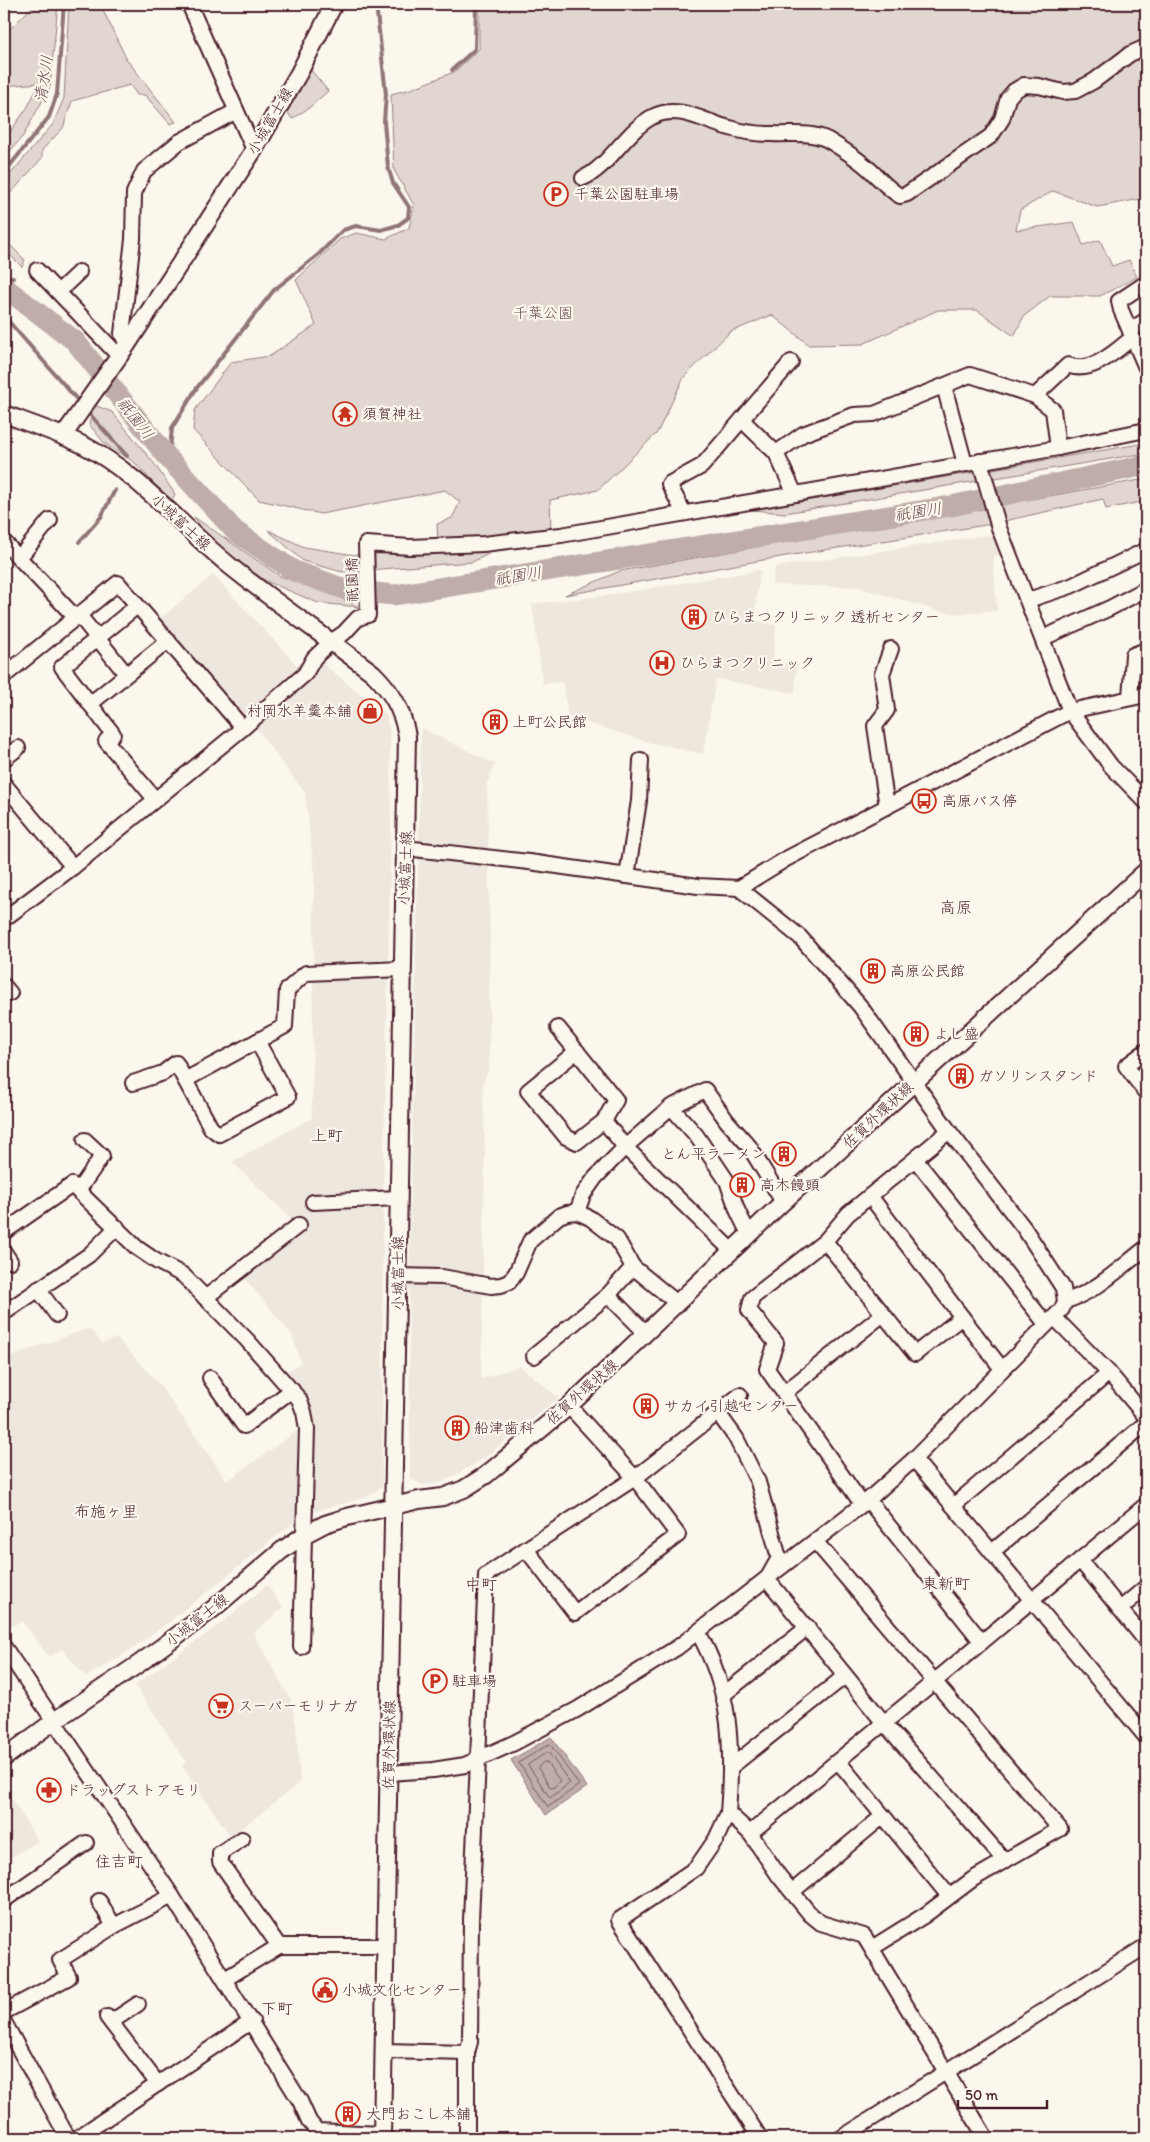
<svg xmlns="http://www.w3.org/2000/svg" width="1150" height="2142" font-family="Itim,'Klee One',sans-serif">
<rect width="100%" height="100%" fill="#fbf7ec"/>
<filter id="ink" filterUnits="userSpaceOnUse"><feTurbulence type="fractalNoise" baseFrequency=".02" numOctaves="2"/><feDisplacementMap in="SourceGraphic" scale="10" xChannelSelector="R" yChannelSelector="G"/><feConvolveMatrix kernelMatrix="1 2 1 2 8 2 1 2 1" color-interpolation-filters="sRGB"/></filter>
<g filter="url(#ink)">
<g fill="#eee7de">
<path d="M996,534L1003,554L993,556L997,610L961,614L942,612L857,587L772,585L775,567Z"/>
<path d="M760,570L754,620L776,625L773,660L796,667L795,693L716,679L703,754L648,742L568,717L563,682L543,684L532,604L610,595Z"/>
<path d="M213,575L307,676L322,663L386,714L390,734L391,827L383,1196L382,1487L367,1497L319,1510L299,1518L173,1619L126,1653L86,1677L62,1649L49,1657L22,1621L4,1629V1452L11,1446L4,1435V1359L89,1328L102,1343L117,1338L158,1383L227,1481L311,1421L284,1373L301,1363L292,1335L237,1269L294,1221L232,1162L312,1118L314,869L305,793L253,724L241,720L156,622Z"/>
<path d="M421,728L495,764L487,783L490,933L489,1068L483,1083L485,1155L481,1379L520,1366L559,1398L483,1459L443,1482L423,1485L410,1478L409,1280Z"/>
<path d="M267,1585L283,1608L253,1633L290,1698L296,1725L300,1782L231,1837L182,1766L186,1762L135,1685L223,1622Z"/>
<path d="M4,1786L38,1841L4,1862Z"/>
</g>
<g fill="#e2d7d0" stroke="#967b7e">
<path d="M35,4H58L50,87L23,136L4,158V140L27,108L40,83L4,86V35Z"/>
<path d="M69,4H100L127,60L176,122L170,124L145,95H137L130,85L72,101L63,128L42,150V158L10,194L4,212V188L8,177L53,124L64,98Z"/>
<path d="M479,4H1146V198L1097,207L1053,191L1020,210L1016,230L1074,222L1083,245L1100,240L1112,266L1129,260L1137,277L1100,296H1050L1024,316L1014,336L977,310H938L863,344L809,345L772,315L730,332L684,377L657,433L598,490L550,500L551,531L438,543L437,524L452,518L460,502L445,490L321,514L259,500L193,430L195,410L231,362L270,356L316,325L296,280L340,239L356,233L386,239L409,228L414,205L394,170L391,94L411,89L454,72L479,49Z"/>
<path d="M311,70L328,91L310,107L292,119L285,109Z"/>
<path d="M4,228L9,244L25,260L22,267L4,249Z"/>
<path d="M84,401L112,412L153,462L175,494L171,502L134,462L105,444L89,424L92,413Z"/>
<path d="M1146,443V453L785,513L752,510Z"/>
<path d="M1146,479V501L1106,509L1103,499L986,525L786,556L565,595L620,571Z"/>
<path d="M194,517L280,576L336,596L359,607L318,603L266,581L213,544Z"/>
<path d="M268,530L304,547L355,555L501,548L472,562L342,572L303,561Z"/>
</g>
<path fill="#bfadaa" stroke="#907477" d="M551,1737L587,1787L546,1815L511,1760Z"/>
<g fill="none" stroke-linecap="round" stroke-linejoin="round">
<g stroke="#79585e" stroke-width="1">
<path d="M550,1744L579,1785L548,1807L519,1763Z"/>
<path d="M546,1753H549L570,1783L550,1798L528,1765Z"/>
<path d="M544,1762L547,1763L560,1781L553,1788L550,1787L538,1768Z"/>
</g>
<g stroke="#907477" stroke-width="4">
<path d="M452,70L475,49L476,4"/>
<path d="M4,173L49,117L57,94L64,4"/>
<path d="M4,277H13"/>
<path d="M4,316L80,403"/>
<path d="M86,410L127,456"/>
<path d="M169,459L172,428L196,389L274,290L319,254L343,230L356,226L381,230L398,225L408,218L409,207L393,183L388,167L384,122L386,94L376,4"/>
<path d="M79,542L101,517L115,490"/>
</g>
<path stroke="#bfadaa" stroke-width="21" d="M4,287L75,341L169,459L235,531L294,571L347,590L394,595L951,506L1146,465"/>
<g stroke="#4a1f2b" stroke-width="18">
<g id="minor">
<path d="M189,4L254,150"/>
<path d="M583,178C607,169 627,129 654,116C680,104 704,122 730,128C743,132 758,134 772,134C790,135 811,131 828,140C841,148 857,158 869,169C879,178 888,189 900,196L907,194L991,136L1002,119L1008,98L1014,91L1024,85L1039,86L1063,92L1075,91L1094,81L1130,54L1146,47"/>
<path d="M37,270L119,356"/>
<path d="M1146,283L1119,301L1121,310L1146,368"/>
<path d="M58,292L79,272"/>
<path d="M1130,331L1146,320"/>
<path d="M127,345L122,334L133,239L134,193L144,171L179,142L236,111"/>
<path d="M944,386L965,464"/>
<path d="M1035,396L1068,365C1091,375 1116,351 1133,337"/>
<path d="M742,420L776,453L795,494"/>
<path d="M776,453L803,434L854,415L874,414L970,375L1035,396L1053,410L1058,448"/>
<path d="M980,461L999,528L1070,711L1111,766L1146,802"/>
<path d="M684,513L669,484L702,466L791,362"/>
<path d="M4,542L76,618"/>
<path d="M19,558L50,520"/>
<path d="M1028,600L1071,586L1146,550"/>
<path d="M137,606L62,667L113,734L106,741L155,799"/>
<path d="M79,615L126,674"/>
<path d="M1043,638L1110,608L1146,589"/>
<path d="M4,676L118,583L243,728"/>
<path d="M1130,698L1133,655L1146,650"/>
<path d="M90,704L168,641"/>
<path d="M4,759L18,748"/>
<path d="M4,784L73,867"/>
<path d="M887,807L875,726L887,710L882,674L891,649"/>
<path d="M405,848L529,862L698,886L739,888L786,859L1070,711L1146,695"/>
<path d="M627,876L639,801L641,760"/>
<path d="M4,919L73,867L243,728L305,674L314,658L331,642L344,633L358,618L368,615L366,544L410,547L483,544L561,535L1058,448L1146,430"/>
<path d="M4,986L10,993"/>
<path d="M558,1028L616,1100L604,1121L625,1147L732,1251"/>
<path d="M577,1051L528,1091L566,1137L577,1142L604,1121"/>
<path d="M1146,1051L1126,1066L1146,1093"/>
<path d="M185,1080L211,1128L219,1134L288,1097L257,1041"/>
<path d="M133,1083L163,1073L176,1063L185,1080L285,1026L287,990L306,973L402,969"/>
<path d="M671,1107L696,1135L727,1181L738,1212L749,1234"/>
<path d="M915,1159L1046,1324"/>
<path d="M78,1191L102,1156L85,1140"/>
<path d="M870,1196L962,1317"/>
<path d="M313,1202L398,1198"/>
<path d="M577,1212L583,1195L595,1178L625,1147L671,1107L705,1090L727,1121L749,1146L783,1202"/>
<path d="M4,1232L72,1185L137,1248L156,1261L183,1275L247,1340L299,1399L304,1412L307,1429L301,1647"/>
<path d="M825,1241L915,1354L962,1317L1002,1369"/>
<path d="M4,1252L10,1261"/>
<path d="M633,1267L608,1295L646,1333"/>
<path d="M398,1276L442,1277L491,1286L501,1285L509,1282L516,1273L530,1241L544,1229L559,1216L567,1213L577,1212L590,1218L617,1239L633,1267L677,1303"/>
<path d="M38,1289L57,1315"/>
<path d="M205,1298L299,1225"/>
<path d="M1065,1301C1095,1293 1121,1267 1146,1248"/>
<path d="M4,1313L89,1255L117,1227"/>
<path d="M1054,1317L1109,1373L1146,1417"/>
<path d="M534,1356L608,1295"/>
<path d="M210,1378L244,1426L292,1390"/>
<path d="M784,1393L882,1315"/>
<path d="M718,1413L736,1438L758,1482L779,1558L767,1579L884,1723L1005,1861"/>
<path d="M914,1459L1146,1737"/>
<path d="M868,1500L982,1642"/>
<path d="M862,1504L767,1369L776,1343L749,1310L752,1298L825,1241L848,1214L949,1131"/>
<path d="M953,1506L1109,1373"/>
<path d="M815,1541L1060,1829L973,1879L925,1915L872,1948"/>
<path d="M526,1549L575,1613L678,1535L635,1478L740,1395"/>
<path d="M992,1552L1146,1423"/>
<path d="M1080,1560L1146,1641"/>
<path d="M1120,1609L1146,1587"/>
<path d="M698,1632C732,1693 733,1746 728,1813L750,1833L779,1876L810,1914L821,1923L864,1936L986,2138"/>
<path d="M4,1647L172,1896L300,2101L309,2121L317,2131L382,2134"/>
<path d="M723,1695L808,1627"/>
<path d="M838,1761L949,1896"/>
<path d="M732,1766L845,1676"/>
<path d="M389,1773L433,1770L465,1765L514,1743L578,1709L678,1647L868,1500L914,1459L1062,1309L1065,1301L1063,1288L1024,1228L949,1131L860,1006L800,937L739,888"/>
<path d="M728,1813L716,1839L696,1868L619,1920L760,2138"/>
<path d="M750,1833L935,1681L1146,1505"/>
<path d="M242,1839L220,1853V1862L279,1946"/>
<path d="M793,1891L883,1816"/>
<path d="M4,1900L86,1843"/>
<path d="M99,1901L114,1926"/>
<path d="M225,1979L279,1946H386"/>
<path d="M4,2012L69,1977L60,1960L114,1926L172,1896"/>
<path d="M107,2017L158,2084"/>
<path d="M4,2022L68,2138"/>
<path d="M111,2022L138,2004"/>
<path d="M384,2051L467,2053"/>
<path d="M77,2138L252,2021"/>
<path d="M467,2138V2053L470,2042L471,1920L486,1575L635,1478L569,1406"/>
<path d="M841,2138L1146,1946"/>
</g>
</g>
<g stroke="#4a1f2b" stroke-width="20">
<g id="major">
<path d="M4,414C31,424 59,433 85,446C139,474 183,528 230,566C277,604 326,637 373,673C392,692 402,709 407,736L382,2138"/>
<path d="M63,436L127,345L254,150L299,73L334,4"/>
<path d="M4,1758L54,1721L140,1663L213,1609L281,1551L304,1535L325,1524L347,1517L419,1500L443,1497L464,1489L486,1475L569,1406L783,1202L1146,871"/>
</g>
</g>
<use href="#minor" stroke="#fbf7ec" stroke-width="14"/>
<use href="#major" stroke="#fbf7ec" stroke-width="16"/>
</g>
</g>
<defs>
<g id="parking-ring" transform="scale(1.25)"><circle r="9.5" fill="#fbf7ec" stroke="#c8321e" stroke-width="1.5"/><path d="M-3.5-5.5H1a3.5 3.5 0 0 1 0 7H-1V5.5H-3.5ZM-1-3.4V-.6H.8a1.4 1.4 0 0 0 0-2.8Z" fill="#c8321e"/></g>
<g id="temple-ring" transform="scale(1.25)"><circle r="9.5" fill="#fbf7ec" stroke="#c8321e" stroke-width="1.5"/><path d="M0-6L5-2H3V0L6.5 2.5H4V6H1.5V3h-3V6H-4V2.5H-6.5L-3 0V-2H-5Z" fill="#c8321e"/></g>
<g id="building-ring" transform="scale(1.25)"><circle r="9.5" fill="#fbf7ec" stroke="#c8321e" stroke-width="1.5"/><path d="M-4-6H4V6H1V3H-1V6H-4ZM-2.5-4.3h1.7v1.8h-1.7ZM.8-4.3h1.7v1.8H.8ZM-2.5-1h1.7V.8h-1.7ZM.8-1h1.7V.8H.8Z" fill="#c8321e"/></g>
<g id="hospital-ring" transform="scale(1.25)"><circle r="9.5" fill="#fbf7ec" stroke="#c8321e" stroke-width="1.5"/><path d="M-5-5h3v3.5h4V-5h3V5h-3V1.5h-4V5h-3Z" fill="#c8321e"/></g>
<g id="shop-ring" transform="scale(1.25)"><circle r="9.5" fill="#fbf7ec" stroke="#c8321e" stroke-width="1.5"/><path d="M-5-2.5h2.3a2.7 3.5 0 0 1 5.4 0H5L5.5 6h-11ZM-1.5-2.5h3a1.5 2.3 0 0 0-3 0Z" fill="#c8321e"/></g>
<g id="bus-ring" transform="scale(1.25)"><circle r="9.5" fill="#fbf7ec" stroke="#c8321e" stroke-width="1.5"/><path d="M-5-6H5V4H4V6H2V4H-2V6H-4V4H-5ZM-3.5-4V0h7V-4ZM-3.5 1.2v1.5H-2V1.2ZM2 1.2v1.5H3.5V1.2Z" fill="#c8321e"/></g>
<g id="supermarket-ring" transform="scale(1.25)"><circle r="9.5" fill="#fbf7ec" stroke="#c8321e" stroke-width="1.5"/><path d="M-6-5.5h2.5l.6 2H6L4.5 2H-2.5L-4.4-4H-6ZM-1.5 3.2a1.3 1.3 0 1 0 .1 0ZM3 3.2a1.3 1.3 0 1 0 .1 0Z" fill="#c8321e"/></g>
<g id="pharmacy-ring" transform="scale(1.25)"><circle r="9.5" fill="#fbf7ec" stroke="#c8321e" stroke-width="1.5"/><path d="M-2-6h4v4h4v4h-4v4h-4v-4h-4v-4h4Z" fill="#c8321e"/></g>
<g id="civic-ring" transform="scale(1.25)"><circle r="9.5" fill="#fbf7ec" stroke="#c8321e" stroke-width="1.5"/><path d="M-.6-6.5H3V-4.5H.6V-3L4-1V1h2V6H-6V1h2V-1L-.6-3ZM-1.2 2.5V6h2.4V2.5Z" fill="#c8321e"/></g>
</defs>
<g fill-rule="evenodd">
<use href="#parking-ring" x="556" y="194"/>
<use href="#temple-ring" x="345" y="414"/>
<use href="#building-ring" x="694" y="617"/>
<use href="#hospital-ring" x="662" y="663"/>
<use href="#shop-ring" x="370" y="711"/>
<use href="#building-ring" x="495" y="722"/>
<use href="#bus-ring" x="924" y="801"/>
<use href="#building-ring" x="873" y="971"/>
<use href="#building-ring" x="916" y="1034"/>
<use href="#building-ring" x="961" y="1076"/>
<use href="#building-ring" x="784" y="1154"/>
<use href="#building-ring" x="742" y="1185"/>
<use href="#building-ring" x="646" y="1406"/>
<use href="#building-ring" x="457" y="1428"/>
<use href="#parking-ring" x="435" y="1681"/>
<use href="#supermarket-ring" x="221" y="1706"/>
<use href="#pharmacy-ring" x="49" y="1790"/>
<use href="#civic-ring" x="325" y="1990"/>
<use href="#building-ring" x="348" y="2114"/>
</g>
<g text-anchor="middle" stroke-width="4.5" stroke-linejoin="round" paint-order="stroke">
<g font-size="15" fill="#4a1f2b" stroke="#fbf7ec">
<text transform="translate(270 121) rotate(-60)" y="5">小城富士線</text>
<text transform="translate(181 522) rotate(43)" y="5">小城富士線</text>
<text transform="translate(352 580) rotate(-92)" y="5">祇園橋</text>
<text transform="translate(405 868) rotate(-88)" y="5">小城富士線</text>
<text transform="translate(878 1115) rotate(-43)" y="5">佐賀外環状線</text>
<text transform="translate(398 1273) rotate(-90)" y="5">小城富士線</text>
<text transform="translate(582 1392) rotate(-42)" y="5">佐賀外環状線</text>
<text transform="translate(197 1620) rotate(-38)" y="5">小城富士線</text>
<text transform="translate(389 1745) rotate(-89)" y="5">佐賀外環状線</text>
</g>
<g font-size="15" fill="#4a1f2b" stroke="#fbf7ec" text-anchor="start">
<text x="574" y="199">千葉公園駐車場</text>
<text x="362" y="419">須賀神社</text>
<text x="712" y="622">ひらまつクリニック 透析センター</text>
<text x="680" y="668">ひらまつクリニック</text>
<text x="352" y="716" text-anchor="end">村岡水羊羹本舗</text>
<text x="512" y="727">上町公民館</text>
<text x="942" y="806">高原バス停</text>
<text x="890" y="976">高原公民館</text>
<text x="934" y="1039">よし盛</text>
<text x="978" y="1081">ガソリンスタンド</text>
<text x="766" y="1159" text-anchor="end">とん平ラーメン</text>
<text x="760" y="1190">高木饅頭</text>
<text x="664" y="1411">サカイ引越センター</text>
<text x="474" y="1433">船津歯科</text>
<text x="452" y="1686">駐車場</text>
<text x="238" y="1711">スーパーモリナガ</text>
<text x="66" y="1795">ドラッグストアモリ</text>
<text x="342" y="1995">小城文化センター</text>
<text x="366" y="2119">大門おこし本舗</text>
</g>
<g font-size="15" fill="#704d54" stroke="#fbf7ec">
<text x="543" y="318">千葉公園</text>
</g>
<g font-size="16" font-style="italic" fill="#6d4a51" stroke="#fbf7ec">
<text transform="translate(43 79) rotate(-81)" y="6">清水川</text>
<text transform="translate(136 418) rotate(52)" y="6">祇園川</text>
<text transform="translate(918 511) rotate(-9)" y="6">祇園川</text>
<text transform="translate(518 575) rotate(-9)" y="6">祇園川</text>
</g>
<g font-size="16" fill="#4a1f2b" stroke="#fbf7ec">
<text x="956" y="913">高原</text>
<text x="327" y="1141">上町</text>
<text x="106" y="1517">布施ヶ里</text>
<text x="946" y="1589">東新町</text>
<text x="481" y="1590">中町</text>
<text x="119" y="1867">住吉町</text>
<text x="277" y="2014">下町</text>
</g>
</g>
<rect width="1150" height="2142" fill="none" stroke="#fbf7ec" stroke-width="20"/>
<rect x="10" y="10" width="1130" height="2122" fill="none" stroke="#4a1f2b" stroke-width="2" filter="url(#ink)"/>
<path d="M958 2100v8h89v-8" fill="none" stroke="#4a1f2b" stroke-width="2.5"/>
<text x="965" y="2100" font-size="15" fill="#4a1f2b" stroke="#fbf7ec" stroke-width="4" paint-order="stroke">50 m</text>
</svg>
